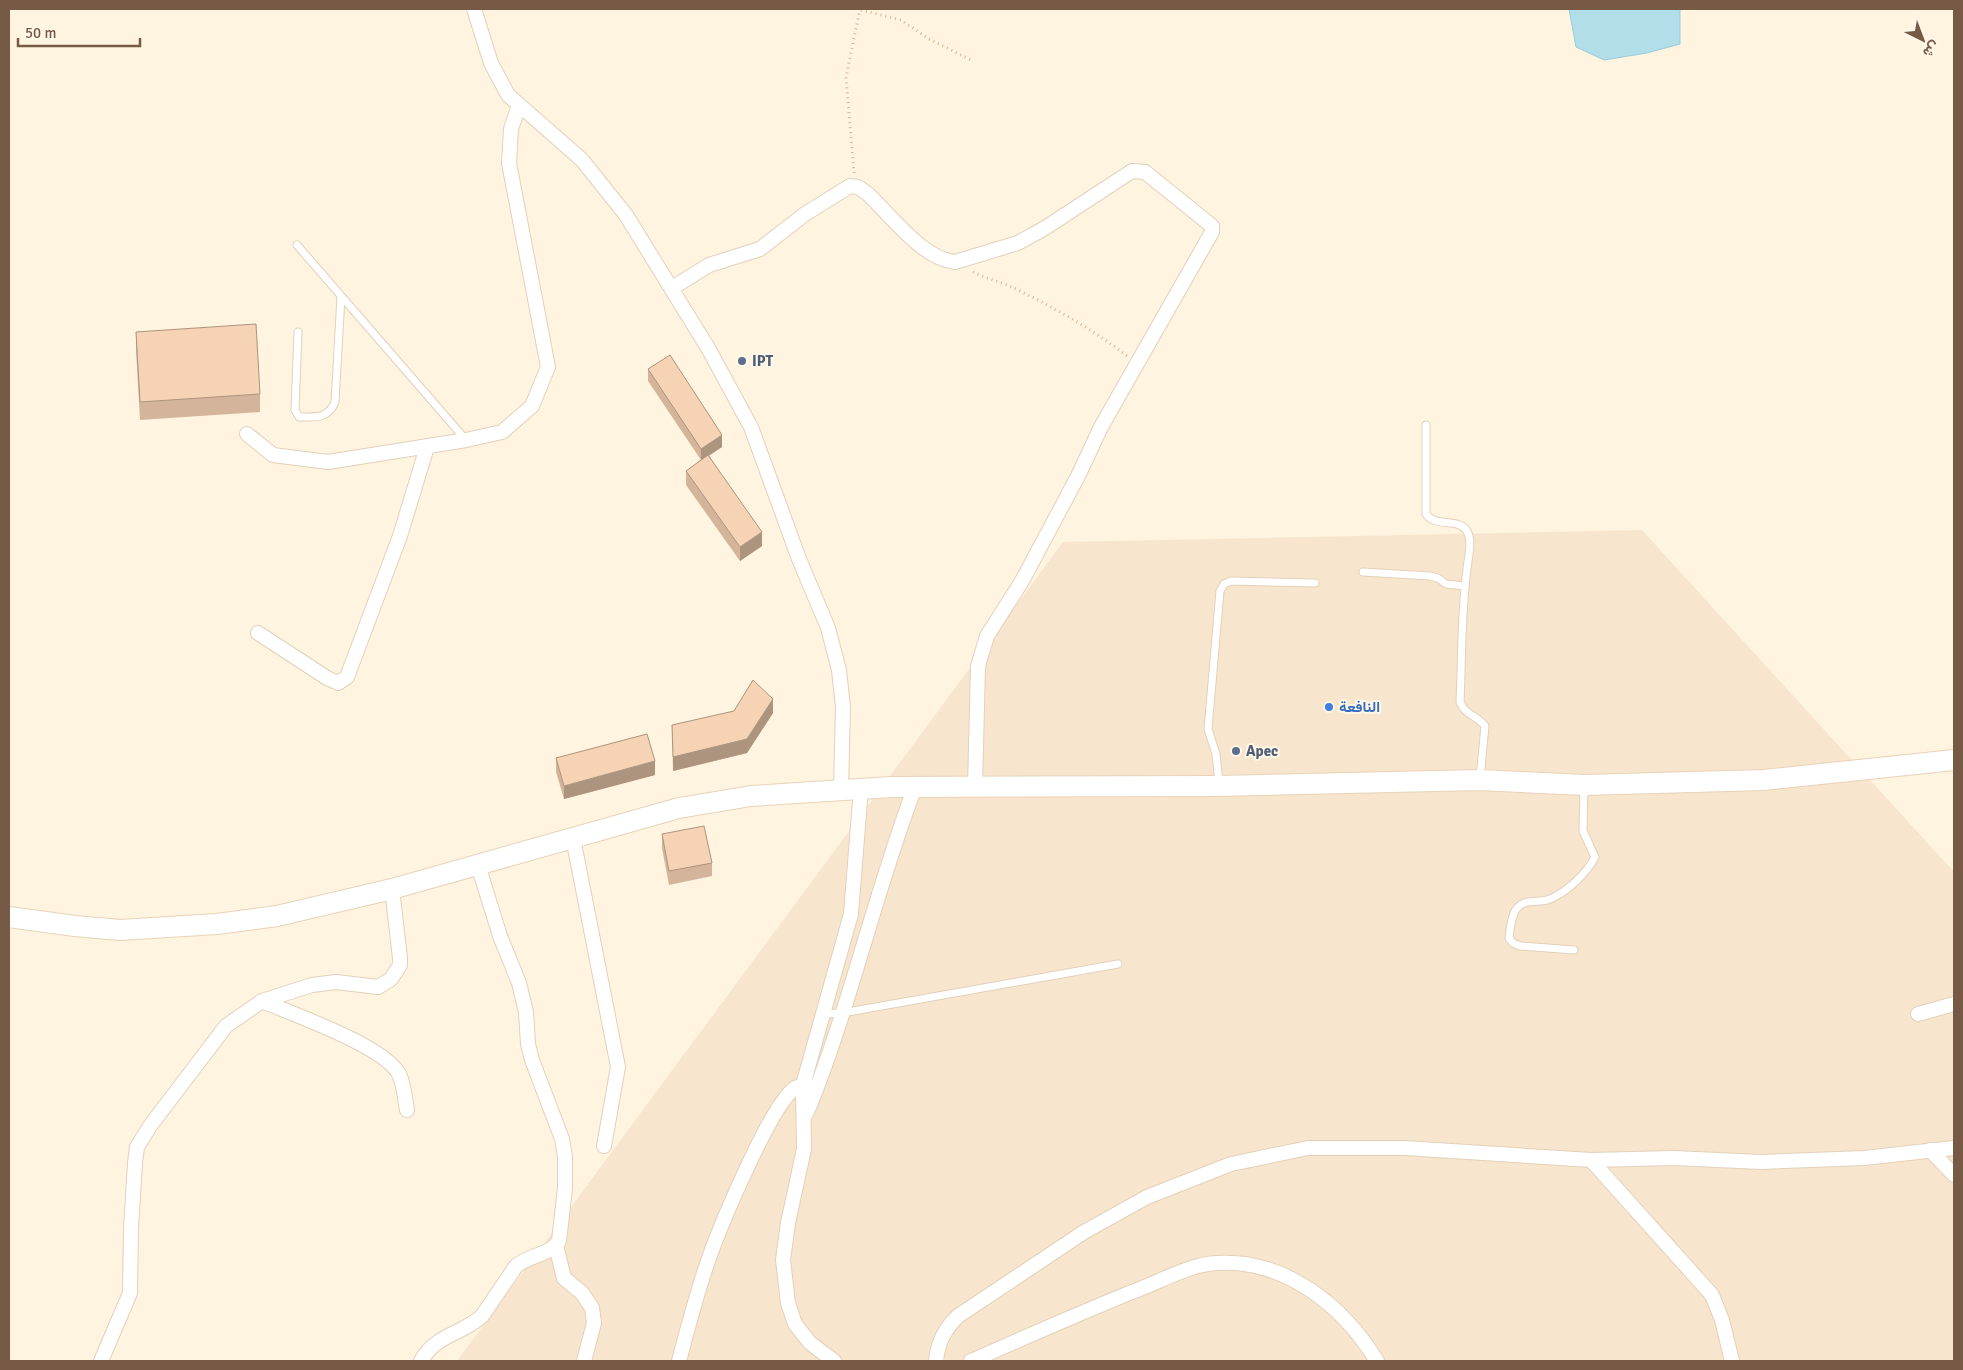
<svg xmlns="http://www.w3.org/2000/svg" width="1963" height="1370" font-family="Signika,Vazirmatn,sans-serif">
<rect width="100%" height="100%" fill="#fef4df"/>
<path fill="#f7e6cd" d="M1642,530L1954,872V1361H457L1063,542Z"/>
<path fill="#b2dee9" stroke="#97cddc" d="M1569,9H1680V44L1647,53L1604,60L1576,47Z"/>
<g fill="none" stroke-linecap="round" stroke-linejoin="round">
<g stroke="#e3d0ba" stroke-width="9">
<g id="service">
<path d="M297,245L466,440"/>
<path d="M298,332L295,410L299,417C316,417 328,419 335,402L341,297"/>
<path d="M1426,425V514C1435,528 1458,517 1467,531C1473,542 1468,557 1467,569C1461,613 1462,658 1460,702C1465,715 1478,716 1485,726L1480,778"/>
<path d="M1363,572L1430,576L1438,578L1446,584L1465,586"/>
<path d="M1219,783L1216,754L1208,729L1220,591L1224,584L1231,581L1315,583"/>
<path d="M1574,950L1520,946L1513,943L1509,938C1510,930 1511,918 1515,911C1523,897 1538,904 1550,899C1567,892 1587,873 1595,857L1583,831L1584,787"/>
<path d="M823,1014L842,1013L1118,964"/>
</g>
</g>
<g stroke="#e3d0ba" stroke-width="16">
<g id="minor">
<path d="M474,9L491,63L508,95L582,160L626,215L708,348L751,427L799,559L828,628L839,670L843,707L841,789"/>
<path d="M672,288L709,265L760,249L805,214L850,186L858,187L868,194C891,216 923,259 955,262L1018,243L1045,228L1132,171L1145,172L1212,226V232L1101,427L1078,476L1022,581L987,636L978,666L975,787"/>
<path d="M247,434L273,455L328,462L466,440L502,432L532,406L548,367L509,163L511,129L519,105"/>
<path d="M258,633L327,678L338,683L347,677L400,536L427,447"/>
<path d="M573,838L618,1067L604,1146"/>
<path d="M262,1001C292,1014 388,1047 400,1076C404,1086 405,1099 407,1110"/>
<path d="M1918,1014L1954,1004"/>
<path d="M806,1114C820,1083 830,1051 841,1018C866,941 886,863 915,787"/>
<path d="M1930,1150L1954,1175"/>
<path d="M1591,1160L1712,1295L1722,1320L1732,1361"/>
<path d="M556,1246L564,1278L582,1293L592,1308L594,1323L584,1361"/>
<path d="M101,1361L130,1293L131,1228L135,1163L137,1147L150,1126L226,1026L262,1001L312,985L336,982L378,987L391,979L400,965V958L392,889"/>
<path d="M421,1361C436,1334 461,1335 482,1316L516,1266C529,1255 550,1255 559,1241L565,1188V1157L562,1139L532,1060L528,1044L526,1012L519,983L500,936L478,865"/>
<path d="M679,1361C688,1327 697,1292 709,1258C720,1227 771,1104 795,1088C801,1085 804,1085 810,1087"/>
<path d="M834,1361L810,1343L795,1324L788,1303L783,1260L788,1223L804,1149L803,1085L851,914L861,788"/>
<path d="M936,1361C938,1342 944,1330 958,1316L1084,1232L1147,1197L1231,1164L1308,1148H1405L1591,1160L1674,1158L1761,1162L1864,1158L1954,1148"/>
<path d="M971,1361C1028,1336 1084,1311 1142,1288C1165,1279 1192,1264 1217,1263C1286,1259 1343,1306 1377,1361"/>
</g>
</g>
<g stroke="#e9d2b8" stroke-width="22">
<path id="secondary" d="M9,917L75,926L120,930L217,924L277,916L392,889L679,808L751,796L891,787L1219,786L1480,780L1584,785L1764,780L1954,760"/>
</g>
<g stroke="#dbb698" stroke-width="3" stroke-dasharray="1 4" stroke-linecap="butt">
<path d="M861,10L901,20L929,39L971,60"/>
<path d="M854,173L846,77L860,9"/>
<path d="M973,272C987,279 1002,282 1016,289C1055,308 1092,329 1127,356"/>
</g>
<use href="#service" stroke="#fff" stroke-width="7"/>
<use href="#minor" stroke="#fff" stroke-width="14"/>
<use href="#secondary" stroke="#fff" stroke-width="20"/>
</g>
<g fill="#d4b59b">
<path d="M136,332L260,394V412L140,420L136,350Z"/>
<path d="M648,369L722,447L709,455L762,546L740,561L686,485V471L701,460L648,381Z"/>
<path d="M773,713L747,753L673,771L672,725Z"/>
<path d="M556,758L655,775L564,799L556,772Z"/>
<path d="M662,834L712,863V876L669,885L662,848Z"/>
</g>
<g fill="#ac947e">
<path d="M722,435V447L701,461V449Z"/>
<path d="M762,532V546L740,561V547Z"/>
<path d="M773,699V713L747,753L673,771V757Z"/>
<path d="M655,761V775L564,799V786Z"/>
</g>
<g fill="#f6d3b4" stroke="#ac947e">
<path d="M256,324L260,394L140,402L136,332Z"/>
<path d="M670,355L722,435L701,449L648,369Z"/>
<path d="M708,455L762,532L740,547L686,471Z"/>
<path d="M753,680L773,699L747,739L673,757L672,725L734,711Z"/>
<path d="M647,734L655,761L564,786L556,758Z"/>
<path d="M704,826L712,863L669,871L662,834Z"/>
</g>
<g fill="#5c6f8a" stroke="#fff7e8" stroke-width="2">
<circle cx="742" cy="361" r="5"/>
<circle cx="1236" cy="751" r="5"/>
</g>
<circle fill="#3f7fe0" stroke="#fff7e8" stroke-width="2" cx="1329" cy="707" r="5"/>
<g text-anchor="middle" stroke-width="4" stroke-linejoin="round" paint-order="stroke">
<g font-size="15" font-weight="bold" fill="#4e5e75" stroke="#fff7e8" text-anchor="start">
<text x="752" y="366">IPT</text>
<text x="1246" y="756">Apec</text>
</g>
<g font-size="15" font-weight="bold" fill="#366cbe" stroke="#fff7e8" text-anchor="start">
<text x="1339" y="712">النافعة</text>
</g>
</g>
<rect width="1963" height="1370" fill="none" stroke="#775a45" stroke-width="20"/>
<g transform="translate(1923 40) rotate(138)" stroke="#fff7e8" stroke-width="4" paint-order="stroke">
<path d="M0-4L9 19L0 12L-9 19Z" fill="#775a45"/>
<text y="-8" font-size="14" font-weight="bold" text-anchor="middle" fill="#775a45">ش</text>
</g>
<path d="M18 38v8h122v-8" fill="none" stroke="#775a45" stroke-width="2.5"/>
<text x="25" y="38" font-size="15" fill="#775a45" stroke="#fff7e8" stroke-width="4" paint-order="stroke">50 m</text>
</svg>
